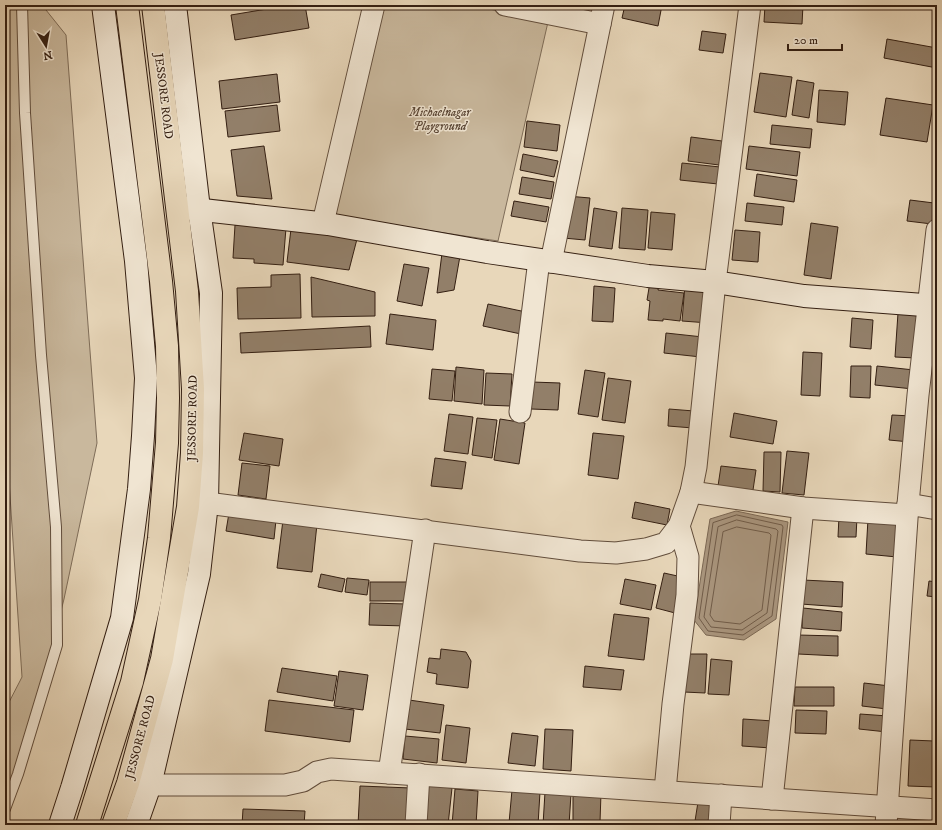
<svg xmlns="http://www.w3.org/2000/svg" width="942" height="830" font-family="'IM FELL DW Pica',serif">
<rect width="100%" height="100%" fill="#e8d7ba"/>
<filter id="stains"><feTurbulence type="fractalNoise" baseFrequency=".005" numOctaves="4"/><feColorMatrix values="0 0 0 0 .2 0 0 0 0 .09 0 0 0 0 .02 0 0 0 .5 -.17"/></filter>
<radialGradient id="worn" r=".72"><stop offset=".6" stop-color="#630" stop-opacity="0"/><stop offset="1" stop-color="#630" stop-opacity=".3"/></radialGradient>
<g fill="#c9b89d" stroke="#7e6c58">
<path d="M5,5H42L66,35L97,443L64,599L35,715L5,796V710L22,677L5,420Z"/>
<path d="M380,5H472L548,22L498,241L332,216Z"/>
</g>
<path fill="#ab9881" stroke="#7b6855" d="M736,511L788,522L776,619L744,640L706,635L694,620L710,519Z"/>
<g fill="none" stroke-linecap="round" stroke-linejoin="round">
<g stroke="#705c4a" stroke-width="1">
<path d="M737,515L782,525L783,527L772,616L743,635L708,631L699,618L713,523Z"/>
<path d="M737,520L776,529L778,531L767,613L742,630L711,627L704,617L718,527Z"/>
<path d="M737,527L769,533L771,535L762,610L740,624L714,621L710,615L723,532Z"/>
</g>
</g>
<g fill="#927f69" stroke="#341f12">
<path d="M291,5H305L309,28L235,40L231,15Z"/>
<path d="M625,5H662L658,26L622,18Z"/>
<path d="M765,5H803L802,24L764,22Z"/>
<path d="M702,31L726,34L723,53L699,50Z"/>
<path d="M887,39L937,48V68L884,58Z"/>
<path d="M760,73L792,77L786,117L754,112Z"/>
<path d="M277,74L280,102L222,109L219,81Z"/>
<path d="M797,80L814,83L809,118L792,115Z"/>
<path d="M819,90L848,92L845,125L817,122Z"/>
<path d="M886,98L933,105L927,142L880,135Z"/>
<path d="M277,105L280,131L228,137L225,111Z"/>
<path d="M527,121L560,125L557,151L524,147Z"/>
<path d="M772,125L812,129L810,148L770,144Z"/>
<path d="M691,137L722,141L719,165L688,161Z"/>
<path d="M264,146L272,199L237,196L231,150Z"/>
<path d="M749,146L800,152L797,176L746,169Z"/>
<path d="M523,154L558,161L554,177L520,170Z"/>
<path d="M682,163L720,167L718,184L680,180Z"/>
<path d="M757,174L797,180L794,202L754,196Z"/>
<path d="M522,177L554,182L551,199L519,194Z"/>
<path d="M567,196L590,198L585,240L563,238Z"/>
<path d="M910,200L934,203L932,224L907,221Z"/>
<path d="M514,201L549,207L546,222L511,216Z"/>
<path d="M747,203L784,207L782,225L745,221Z"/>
<path d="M594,208L617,212L612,249L589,246Z"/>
<path d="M622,208L648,210L645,250L619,248Z"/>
<path d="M651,212L675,214L672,250L648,248Z"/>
<path d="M811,223L838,227L831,279L804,275Z"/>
<path d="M235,225L286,228L283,265L254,263V259L233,258Z"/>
<path d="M291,229L357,239L349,270L287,262Z"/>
<path d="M735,230L760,232L758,262L732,260Z"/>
<path d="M442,253L460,256L454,290L437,293Z"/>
<path d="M404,264L429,268L422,306L397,301Z"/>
<path d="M300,274L301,318L238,319L237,288L271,287V275Z"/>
<path d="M311,277L375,292V316L312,317Z"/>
<path d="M650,282L659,283L658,290L684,293L680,321L663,319V321L648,320L650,301L647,300Z"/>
<path d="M685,285L712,287L709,323L682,321Z"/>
<path d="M594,286L615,288L613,322L592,321Z"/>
<path d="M488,304L526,312L521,334L483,326Z"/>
<path d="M898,313L918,314L915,358L895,357Z"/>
<path d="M390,314L436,320L433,350L386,344Z"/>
<path d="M852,318L873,320L871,349L850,347Z"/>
<path d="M370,326L371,347L241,353L240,333Z"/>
<path d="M666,333L703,337L701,357L664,353Z"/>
<path d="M803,352L822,353L820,396L801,395Z"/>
<path d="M851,366H871L870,398L850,397Z"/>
<path d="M877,366L914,370L913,389L875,385Z"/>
<path d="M456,367L484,370L482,404L454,401Z"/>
<path d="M432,369L455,371L452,401L429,399Z"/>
<path d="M585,370L605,373L598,417L578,414Z"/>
<path d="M486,373L512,374L510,406L484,405Z"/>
<path d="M608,378L631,381L625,423L602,420Z"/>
<path d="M532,382L560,383L558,410L531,409Z"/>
<path d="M669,409L694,411L693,428L668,426Z"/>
<path d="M734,413L777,421L773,444L730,437Z"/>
<path d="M449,414L473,417L468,454L444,451Z"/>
<path d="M892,415L912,416L910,442L889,440Z"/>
<path d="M477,418L497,420L492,458L472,455Z"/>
<path d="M500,419L525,423L519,464L494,460Z"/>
<path d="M244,433L283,439L279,466L239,460Z"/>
<path d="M593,433L624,436L618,479L588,475Z"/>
<path d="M787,451L809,453L804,495L782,493Z"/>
<path d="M764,452H781L780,492L763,491Z"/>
<path d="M435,458L466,462L462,489L431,486Z"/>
<path d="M242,463L270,466L266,499L238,495Z"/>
<path d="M721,466L756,470L753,490L718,486Z"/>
<path d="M635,502L670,509L667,525L632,518Z"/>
<path d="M229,513L276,520L274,539L226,531Z"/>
<path d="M839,516L857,517L856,537H838Z"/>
<path d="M868,519L900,521L897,557L866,554Z"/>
<path d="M283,520L317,524L312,572L277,568Z"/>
<path d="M664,573L682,577L675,613L656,608Z"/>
<path d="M321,574L345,579L342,592L318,587Z"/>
<path d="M347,578L369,580L367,595L345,592Z"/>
<path d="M625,579L656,585L651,610L620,604Z"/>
<path d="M803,580L843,582L842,607L801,604Z"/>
<path d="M929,581L937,582V597L927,596Z"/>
<rect x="370" y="582" width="37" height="19"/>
<path d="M370,603L407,604V626L369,625Z"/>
<path d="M803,608L842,612L841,631L802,628Z"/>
<path d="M614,614L649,618L644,660L608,656Z"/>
<path d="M798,635L838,636V656L798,654Z"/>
<path d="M441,649L466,652L471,661L468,688L436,684L437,674L427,672L429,658L440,659Z"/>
<path d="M686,654H707L705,693L684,692Z"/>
<path d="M711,659L732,661L729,695L708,694Z"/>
<path d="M585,666L624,670L621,690L583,687Z"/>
<path d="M282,668L337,676L333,701L277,692Z"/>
<path d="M339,671L368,675L363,710L334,706Z"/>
<path d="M864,683L890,686L887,709L862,706Z"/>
<path d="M795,687H834V706H794Z"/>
<path d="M269,700L354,710L350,742L265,731Z"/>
<path d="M409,700L444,705L440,733L405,729Z"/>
<path d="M796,710L827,711L826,734L795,733Z"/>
<path d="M860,714L888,716L887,732L859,729Z"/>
<path d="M743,719L773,721L771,748L742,746Z"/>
<path d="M446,725L470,728L466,763L442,760Z"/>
<path d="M545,729L573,730L571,771L543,769Z"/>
<path d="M512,733L538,736L535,766L508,763Z"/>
<path d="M405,736L439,739L437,763L403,759Z"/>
<path d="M910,740L934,741L933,762H937L936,787L908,786Z"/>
<path d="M427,785L452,788L448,825L423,823Z"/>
<path d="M360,786L411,788L408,825H358Z"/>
<path d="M455,789L478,791L476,825H452Z"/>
<path d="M512,790L540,792L538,825L509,823Z"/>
<path d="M545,792L571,794L569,825H543Z"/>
<path d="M573,793H601L600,822H573Z"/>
<path d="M698,802L711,803L708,822L695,821Z"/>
<path d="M243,809L305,811L304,825H242Z"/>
</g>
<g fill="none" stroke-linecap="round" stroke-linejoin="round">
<g stroke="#614d3c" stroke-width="12">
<path id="lane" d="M5,809L18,774L57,645L56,527L41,355L25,113L22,5"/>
</g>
<g stroke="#614d3c" stroke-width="23">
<g id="street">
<path d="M505,5L600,24"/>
<path d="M323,223L374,5"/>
<path d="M551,262L604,5"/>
<path d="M520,412L539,260"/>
<path d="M691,492L803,508L907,515"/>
<path d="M207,503L580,551L616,553L646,549L666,543L679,526L691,492L696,467L715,282L750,5"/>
<path d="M908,504L937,509"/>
<path d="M389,773L425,530"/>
<path d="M133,783L150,785H285L303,781L317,772L331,769L937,810"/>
<path d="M665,791L673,704L687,595L688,557L679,526"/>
<path d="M772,799L803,508"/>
<path d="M416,825L419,774"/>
<path d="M719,825L721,795"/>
<path d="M886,825L908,504L918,395L937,230"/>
</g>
</g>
<g stroke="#341f12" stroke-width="24">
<g id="secondary">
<path d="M185,208L328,224L487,252L648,276L715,282L804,296L937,306"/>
<path d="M60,825L72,788L122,618L139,489L143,436L146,378L136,261L103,5"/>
<path d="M136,825L150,785L199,574L207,503L211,293L199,209L175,5"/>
</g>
</g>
<g stroke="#341f12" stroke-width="24">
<g id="highway">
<path d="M87,825L132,682L150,600L159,538L167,443L168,398L167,346L161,281L127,5"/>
<path d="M113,825L128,783L162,659L188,507L192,453L193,389L187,291L153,5"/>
</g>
</g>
<use href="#lane" stroke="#f0e5d2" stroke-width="10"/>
<use href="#street" stroke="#f0e5d2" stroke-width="21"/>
<use href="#secondary" stroke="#f0e5d2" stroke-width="22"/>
<use href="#highway" stroke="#e8d7ba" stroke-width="22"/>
</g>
<g text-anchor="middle" stroke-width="3" stroke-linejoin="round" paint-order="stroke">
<g font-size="12" fill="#341f12" stroke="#f0e5d2">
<text transform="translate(164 96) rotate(83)" y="4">JESSORE ROAD</text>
<text transform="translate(192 418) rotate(-89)" y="4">JESSORE ROAD</text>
<text transform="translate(140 737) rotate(-75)" y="4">JESSORE ROAD</text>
</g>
<g font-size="12" font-style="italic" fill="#594535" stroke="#f0e5d2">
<text x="440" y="116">Michaelnagar<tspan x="440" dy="14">Playground</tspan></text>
</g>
</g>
<rect width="942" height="830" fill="none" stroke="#e8d7ba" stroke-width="20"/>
<rect x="6" y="6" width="930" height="818" fill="none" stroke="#341f12" stroke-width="2"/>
<rect x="10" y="10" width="922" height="810" fill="none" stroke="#341f12"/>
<g transform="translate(46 46) rotate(169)" stroke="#f0e5d2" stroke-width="3" paint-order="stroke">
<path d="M0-3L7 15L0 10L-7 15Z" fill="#341f12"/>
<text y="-6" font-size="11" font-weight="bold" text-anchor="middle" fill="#341f12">N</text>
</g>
<path d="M788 44v6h54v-6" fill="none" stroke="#341f12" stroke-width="2"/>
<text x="794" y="44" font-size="12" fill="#341f12" stroke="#f0e5d2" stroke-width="3" paint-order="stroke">20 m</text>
<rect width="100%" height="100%" filter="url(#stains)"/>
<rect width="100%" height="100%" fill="url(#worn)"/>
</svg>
